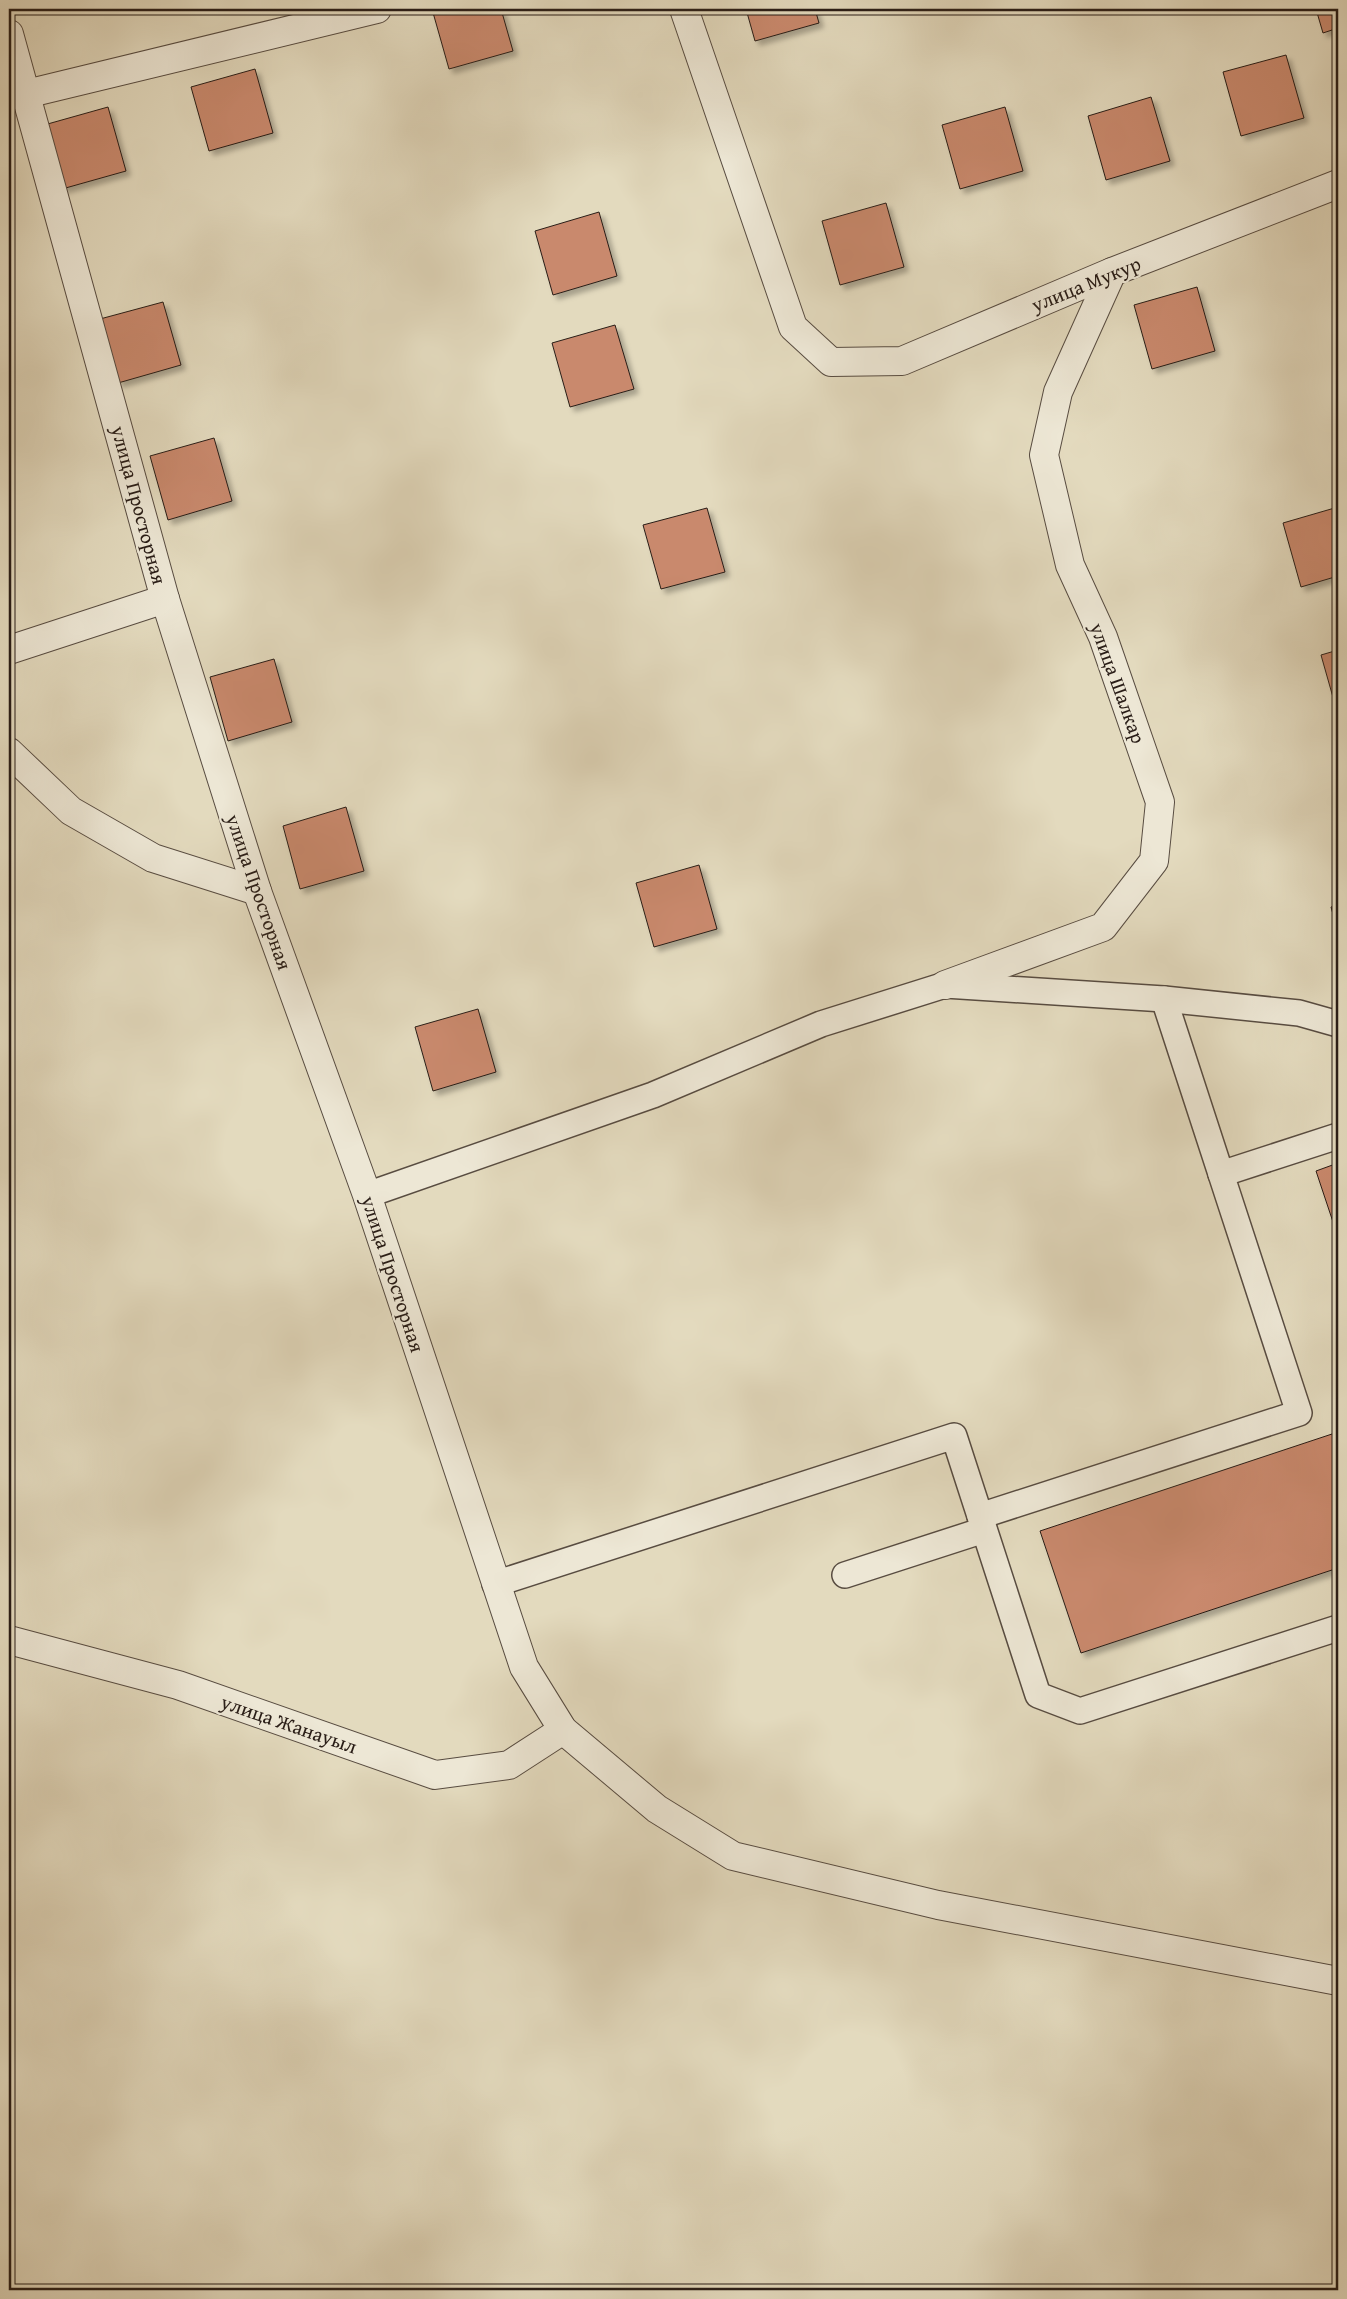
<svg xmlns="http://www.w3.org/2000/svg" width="1347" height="2299" font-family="'Gentium Book Plus',serif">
<defs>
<filter id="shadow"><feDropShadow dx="4.5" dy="4.5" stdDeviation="2.5" flood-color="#0004"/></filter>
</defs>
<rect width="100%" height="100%" fill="#e3dabe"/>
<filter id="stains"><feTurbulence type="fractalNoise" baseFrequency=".004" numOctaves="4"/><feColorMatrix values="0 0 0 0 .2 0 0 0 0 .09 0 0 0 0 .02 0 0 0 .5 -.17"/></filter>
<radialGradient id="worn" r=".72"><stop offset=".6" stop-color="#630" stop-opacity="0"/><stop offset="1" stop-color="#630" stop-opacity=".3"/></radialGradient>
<g fill="#c9896d" stroke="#291d17" filter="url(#shadow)">
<path d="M432,9H501L513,51L449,69Z"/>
<path d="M746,9H815L819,23L755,41Z"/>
<path d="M1316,9H1338V28L1323,33Z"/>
<path d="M1286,55L1304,118L1241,136L1223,72Z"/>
<path d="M255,69L273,133L209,151L191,87Z"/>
<path d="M1151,97L1170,161L1106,180L1088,116Z"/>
<path d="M108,107L126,171L62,189L44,125Z"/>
<path d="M1005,107L1023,171L960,189L942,125Z"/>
<path d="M886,203L904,267L840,285L822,221Z"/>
<path d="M599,212L617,276L553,295L535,231Z"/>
<path d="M1197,287L1215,351L1152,369L1134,305Z"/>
<path d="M163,302L181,365L118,383L100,319Z"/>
<path d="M615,325L634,389L570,407L552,343Z"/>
<path d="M214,438L232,501L168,520L150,456Z"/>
<path d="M1338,507V576L1301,587L1283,523Z"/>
<path d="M707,508L725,572L661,589L643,525Z"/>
<path d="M1338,650V715L1321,655Z"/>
<path d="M274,659L292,722L228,741L210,677Z"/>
<path d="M346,807L364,871L300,889L283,826Z"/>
<path d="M699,865L717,929L654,947L636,883Z"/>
<path d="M1338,905V933L1331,907Z"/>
<path d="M478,1009L496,1072L433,1091L415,1027Z"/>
<path d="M1338,1163V1237L1316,1171Z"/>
<path d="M1338,1432V1568L1081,1653L1040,1531Z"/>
</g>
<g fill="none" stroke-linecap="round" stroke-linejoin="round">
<g stroke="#584c41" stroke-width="28">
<g id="service">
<path d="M1164,999L1221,1174"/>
<path d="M367,1195L653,1095L821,1024L945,985L1164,999L1299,1013L1338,1024"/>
<path d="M980,1516L1299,1413L1221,1174L1338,1136"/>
<path d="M845,1575L984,1530"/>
<path d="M495,1584L954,1436L1038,1695L1080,1711L1338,1628"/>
</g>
</g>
<g stroke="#584c41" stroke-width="30">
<g id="minor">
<path d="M684,9L793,327L831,362L902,361L1112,272L1338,184"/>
<path d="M9,34L165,599L257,891L367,1195L524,1667L563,1730L657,1809L733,1856L938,1905L1338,1981"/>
<path d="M26,94L377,9"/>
<path d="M9,650L165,599"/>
<path d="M9,752L71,811L153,858L257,891"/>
<path d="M945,985L1103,927L1154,861L1160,802L1103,637L1070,565L1044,455L1058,392L1112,272"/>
<path d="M9,1640L178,1685L435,1775L509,1765L563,1730"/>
</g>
</g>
<use href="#service" stroke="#ede7d5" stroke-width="25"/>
<use href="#minor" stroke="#ede7d5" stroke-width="28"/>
</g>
<g text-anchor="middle" stroke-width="4.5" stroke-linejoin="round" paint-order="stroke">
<g font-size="20" fill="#291d17" stroke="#ede7d5">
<text transform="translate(1086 284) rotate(-22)" y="7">улица Мукур</text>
<text transform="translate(139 505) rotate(75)" y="7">улица Просторная</text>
<text transform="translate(1118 683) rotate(70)" y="7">улица Шалкар</text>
<text transform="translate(259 892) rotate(71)" y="7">улица Просторная</text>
<text transform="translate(393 1274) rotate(72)" y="7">улица Просторная</text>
<text transform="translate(289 1724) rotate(19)" y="7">улица Жанауыл</text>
</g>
</g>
<rect width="1347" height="2299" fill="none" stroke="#e3dabe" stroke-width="30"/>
<rect x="10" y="10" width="1327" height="2279" fill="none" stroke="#291d17" stroke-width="2.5"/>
<rect x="15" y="15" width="1317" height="2269" fill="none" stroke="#291d17"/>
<rect width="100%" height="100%" filter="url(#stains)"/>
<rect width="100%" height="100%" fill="url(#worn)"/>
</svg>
